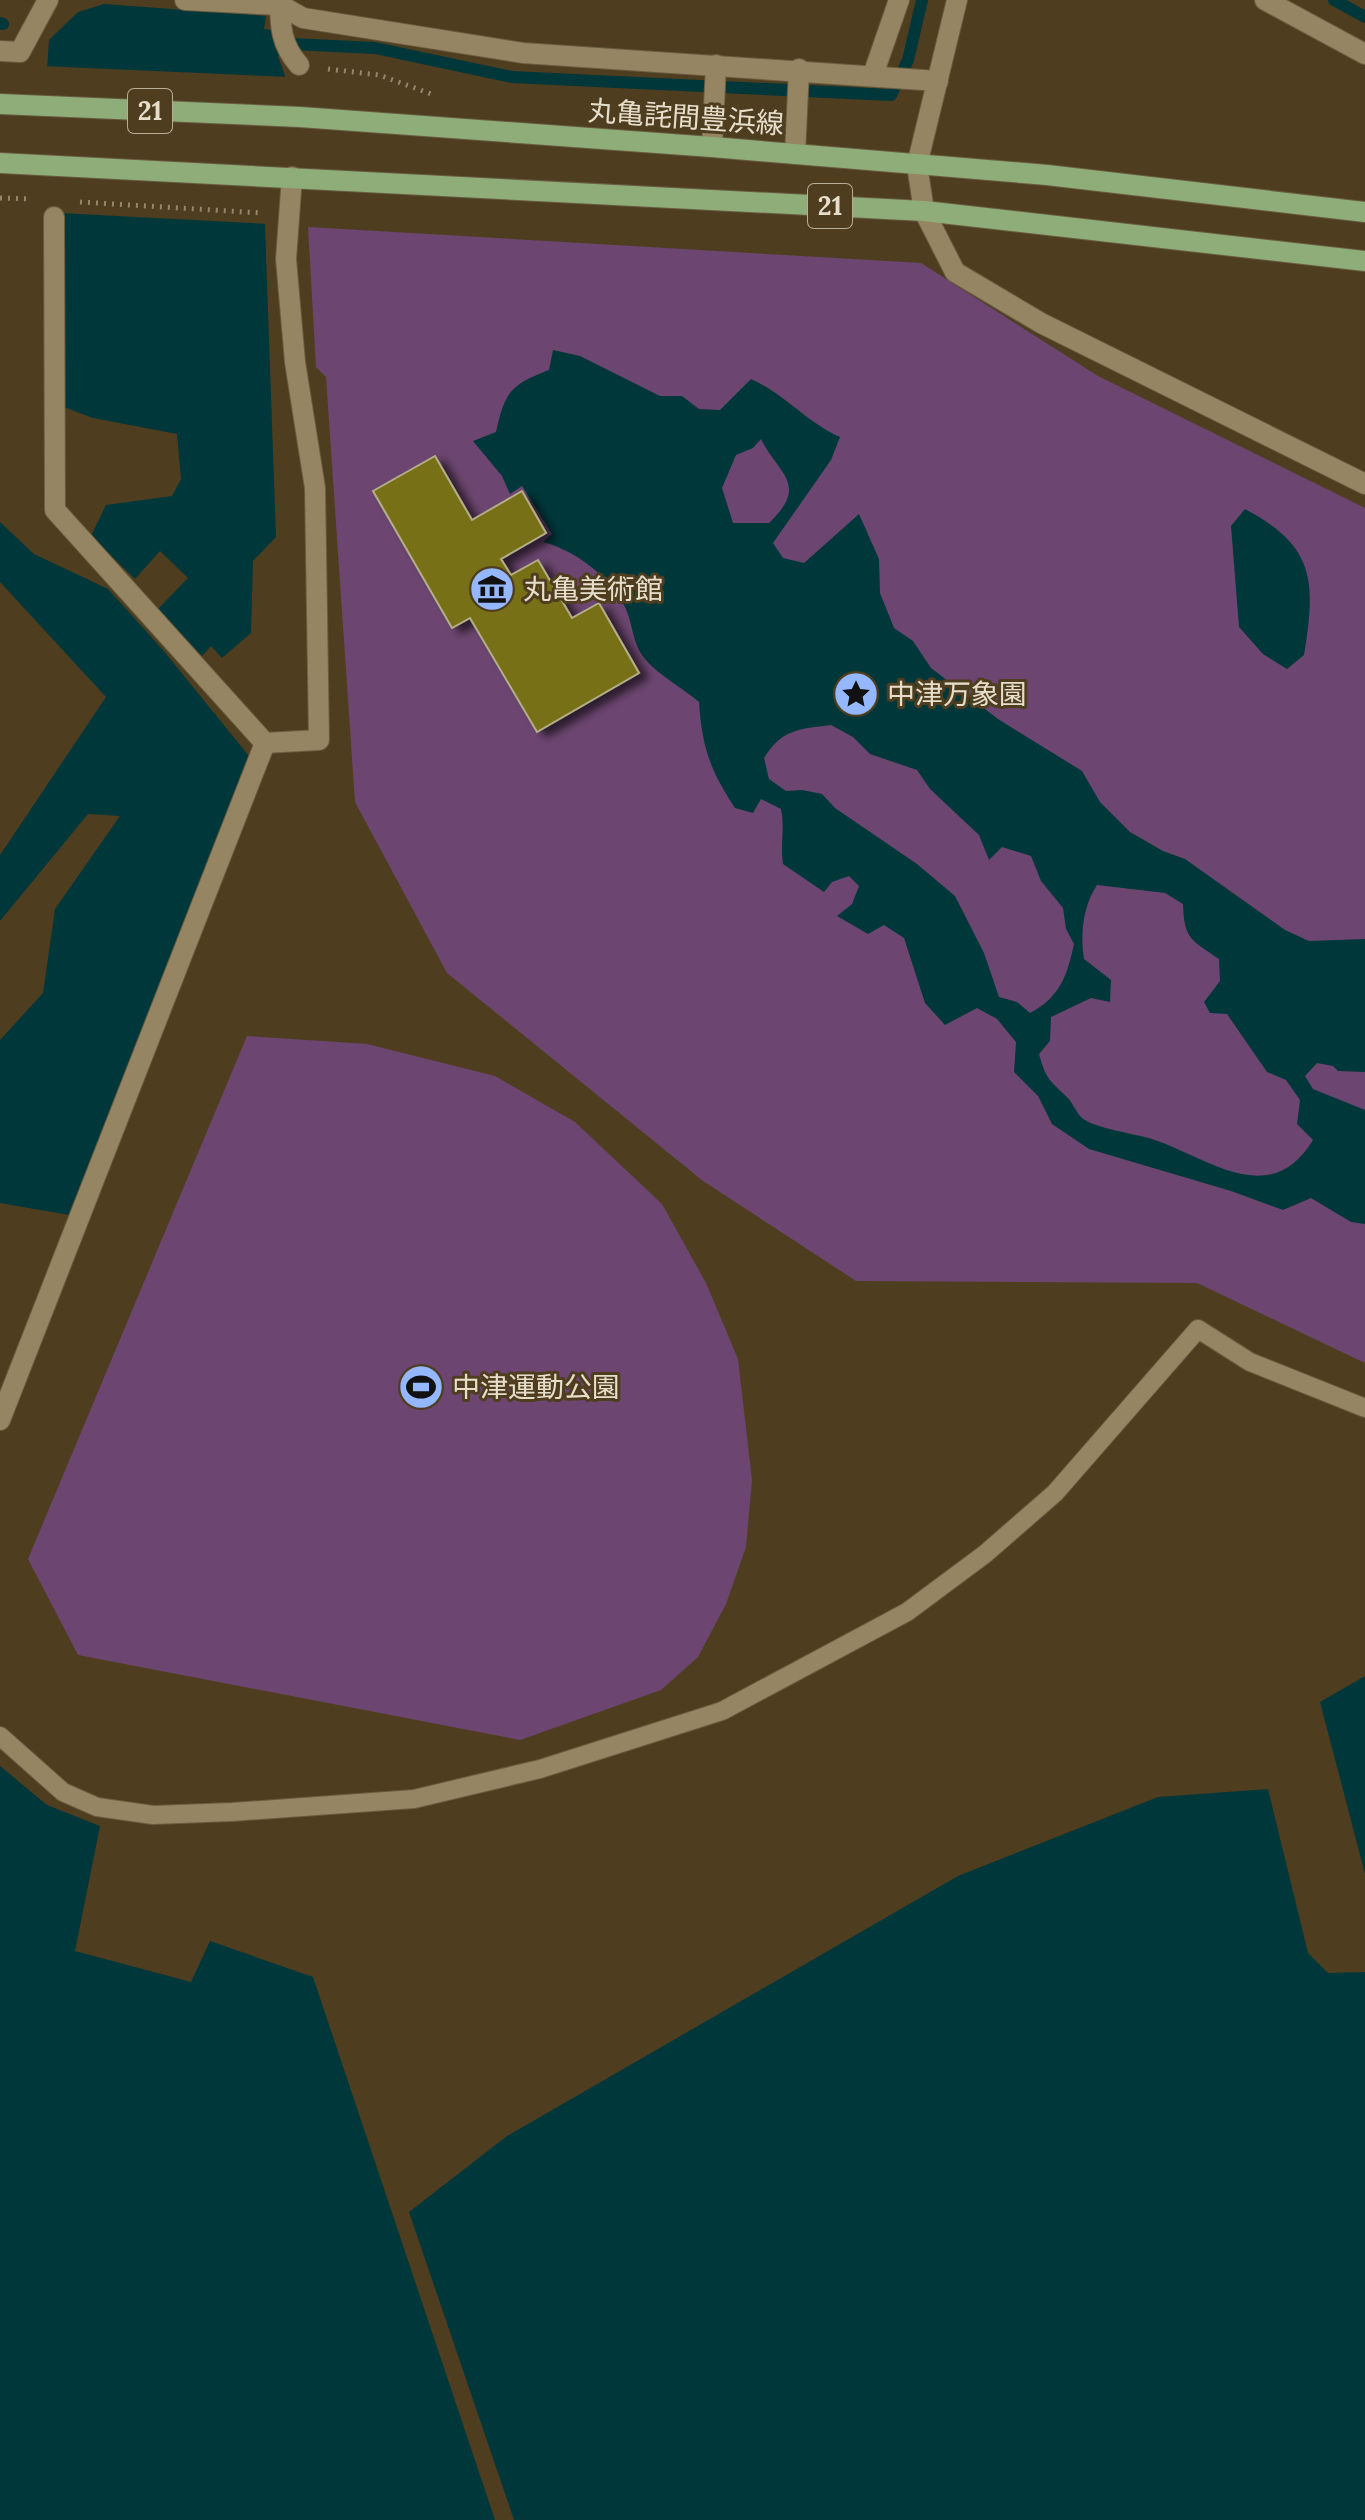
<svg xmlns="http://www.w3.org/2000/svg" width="1365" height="2520" font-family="Lora,'Noto Sans JP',serif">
<defs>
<filter id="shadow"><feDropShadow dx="9" dy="5" stdDeviation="4" flood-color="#0009"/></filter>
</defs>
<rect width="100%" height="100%" fill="#4e3e1f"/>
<g fill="#6c4670">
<path d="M308,227L921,263L1098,376L1365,508V1363L1197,1283L856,1281L703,1181L447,973L355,802L326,377L316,367Z"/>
<path d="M247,1036L367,1044L495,1076L575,1122L662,1204L706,1283L738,1359L752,1480L746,1547L726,1604L698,1657L661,1690L520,1740L78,1655L28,1559Z"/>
</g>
<g fill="#00373b" fill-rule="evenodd">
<path d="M104,4L266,16L264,29L290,32L297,54L278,56L285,76L265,227L276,537L253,561L251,633L222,658L211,646L202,656L158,609L188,578L160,551L135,579L91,536L106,505L172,496L181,479L177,434L93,418L61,406L64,213L47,69L49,40L78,12Z"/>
<path d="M553,350L580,356L660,396H682L699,409L720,410L751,379C785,394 806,422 840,437L831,460L773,543L783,558L804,563L859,514L879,559L880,593L894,628L913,641L931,668L998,719L1082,771L1100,802L1130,832L1163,851L1185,859L1285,930L1309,941L1365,939V1072L1338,1071L1333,1066L1317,1063L1305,1076L1313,1089L1365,1110V1224L1351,1222L1311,1198L1283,1210L1231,1191L1089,1149L1052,1124L1038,1096L1014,1072L1016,1042L997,1019L977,1008L945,1025L925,1003L904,938L884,925L868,934L837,916L852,904L859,886L849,876L832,882L824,892L783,864C780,844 785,828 781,809L761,799L753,813L735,808C710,770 702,747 699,702C684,689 657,674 645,659C632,644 633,623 625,607C609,576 576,551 543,542L552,534L522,486L510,494L502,476L473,441L496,432C505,392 510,385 549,370ZM761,439C778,474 810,484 769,523H733L722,488L736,455L753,448ZM831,725L853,737L870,754L917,770L930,789L979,835L989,860L1002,847L1031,856L1041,881L1063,908L1066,929L1074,944C1067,976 1060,997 1030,1013L1017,1002L999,997L984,953L955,896L917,864L835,808L822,794L802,790L786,791L769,779L764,758C782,729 799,729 831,725ZM1097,885L1165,893L1183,904C1184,939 1191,940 1219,959L1220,981L1204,1002L1210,1013L1227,1014L1267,1072L1286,1080L1300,1100L1297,1124L1313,1140C1270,1211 1207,1157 1152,1139C1136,1134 1093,1128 1082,1118C1076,1112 1073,1104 1068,1098C1049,1080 1046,1079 1039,1054L1050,1041L1051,1017L1091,998L1110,1002L1111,980L1084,959C1080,934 1083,906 1097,885Z"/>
<path d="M1245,509C1315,546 1316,581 1304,655L1287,669L1263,654L1239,627L1231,526Z"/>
<path d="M0,522L34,554L108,589L163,650L249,756L69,1215L0,1203V1040L43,993L55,909L120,816L88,814L0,921V855L106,697L0,582Z"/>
<path d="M1365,1676V1874L1320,1702Z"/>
<path d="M0,1766L47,1805L100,1826L75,1951L191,1982L210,1941L313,1977L495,2520H0Z"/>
<path d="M1268,1789L1308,1953L1328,1973L1365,1972V2520H514L409,2212L507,2136L958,1876L1158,1797Z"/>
</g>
<path fill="#4e3e1f" d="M43,66L289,77L270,224L60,213Z"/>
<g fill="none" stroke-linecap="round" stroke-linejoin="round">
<g stroke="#00373b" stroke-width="12">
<path d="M1334,0L1365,17"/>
<path d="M0,23L3,24"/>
<path d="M292,44L375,48L512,77L891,95L908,60L922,0"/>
</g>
</g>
<path fill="#786f16" stroke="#b2af89" stroke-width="2" filter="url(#shadow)" d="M435,456L472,520L522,491L546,533L501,559L511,575L538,560L572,618L599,603L639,673L537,732L470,618L452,628L373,491Z"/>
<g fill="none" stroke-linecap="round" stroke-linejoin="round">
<g stroke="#695c40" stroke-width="20">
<path id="lane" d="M0,1736L63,1792L97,1807L153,1815L232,1812L414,1799L540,1769L722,1711L907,1612L985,1554L1055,1493L1198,1329L1250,1362L1365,1408"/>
</g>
<g stroke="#695c40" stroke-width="22">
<g id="street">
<path d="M185,0L280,5L303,18L523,53L938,81"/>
<path d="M280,0C280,26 281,45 299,65"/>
<path d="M957,0L917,165L924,211L955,272L1041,323L1365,484"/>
<path d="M1265,0L1365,54"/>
<path d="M0,51L20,52L48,0"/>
<path d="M873,75L899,0"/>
<path d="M712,147L716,65"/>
<path d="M795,154L799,69"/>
<path d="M265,743L319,740L315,488L295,362L286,259L292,177"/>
<path d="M0,1420L265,743L55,510L54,217"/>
</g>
</g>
<g stroke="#695c40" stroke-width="22">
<g id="primary">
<path d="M0,104L300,117L712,147L1047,175L1365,212"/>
<path d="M0,163L924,211L1365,261"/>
</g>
</g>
<g stroke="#94876e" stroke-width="5" stroke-dasharray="2 6" stroke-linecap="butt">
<path d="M328,69L379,75L434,95"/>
<path d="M0,198L30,199"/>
<path d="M80,202L262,213"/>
</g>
<use href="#lane" stroke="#968563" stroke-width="18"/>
<use href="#street" stroke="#968563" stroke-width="20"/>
<use href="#primary" stroke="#8ead79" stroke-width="20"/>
</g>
<defs>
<g id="museum-disc" transform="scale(2.3)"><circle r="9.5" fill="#94b7fd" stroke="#4e3e1f"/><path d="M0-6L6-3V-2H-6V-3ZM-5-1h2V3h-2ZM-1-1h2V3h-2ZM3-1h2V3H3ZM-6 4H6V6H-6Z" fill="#111"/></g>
<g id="sight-disc" transform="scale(2.3)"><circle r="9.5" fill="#94b7fd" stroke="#4e3e1f"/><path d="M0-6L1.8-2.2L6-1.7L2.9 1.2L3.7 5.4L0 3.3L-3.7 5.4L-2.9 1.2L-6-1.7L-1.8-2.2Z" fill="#111"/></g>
<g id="stadium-disc" transform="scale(2.3)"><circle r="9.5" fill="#94b7fd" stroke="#4e3e1f"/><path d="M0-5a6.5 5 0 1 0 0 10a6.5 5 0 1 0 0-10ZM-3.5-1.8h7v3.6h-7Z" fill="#111"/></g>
</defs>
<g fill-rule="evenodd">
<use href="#museum-disc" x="492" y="589"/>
<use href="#sight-disc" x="856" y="694"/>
<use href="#stadium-disc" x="421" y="1387"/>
</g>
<g text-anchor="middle" stroke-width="6" stroke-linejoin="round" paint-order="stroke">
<g fill="#4e3e1f" stroke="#b8ad97" stroke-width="2">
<rect x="128" y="89" width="44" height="44" rx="6"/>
<rect x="808" y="184" width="44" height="44" rx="6"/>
</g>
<g font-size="26" font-weight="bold" fill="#e6ddcb">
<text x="150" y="120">21</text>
<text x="830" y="215">21</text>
</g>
<g font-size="28" fill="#e6ddcb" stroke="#4e3e1f">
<text transform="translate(686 117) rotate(4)" y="10">丸亀詫間豊浜線</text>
</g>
<g font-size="28" fill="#e6ddcb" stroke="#4e3e1f" text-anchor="start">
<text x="523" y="599">丸亀美術館</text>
<text x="887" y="704">中津万象園</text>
<text x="452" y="1397">中津運動公園</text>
</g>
</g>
</svg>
